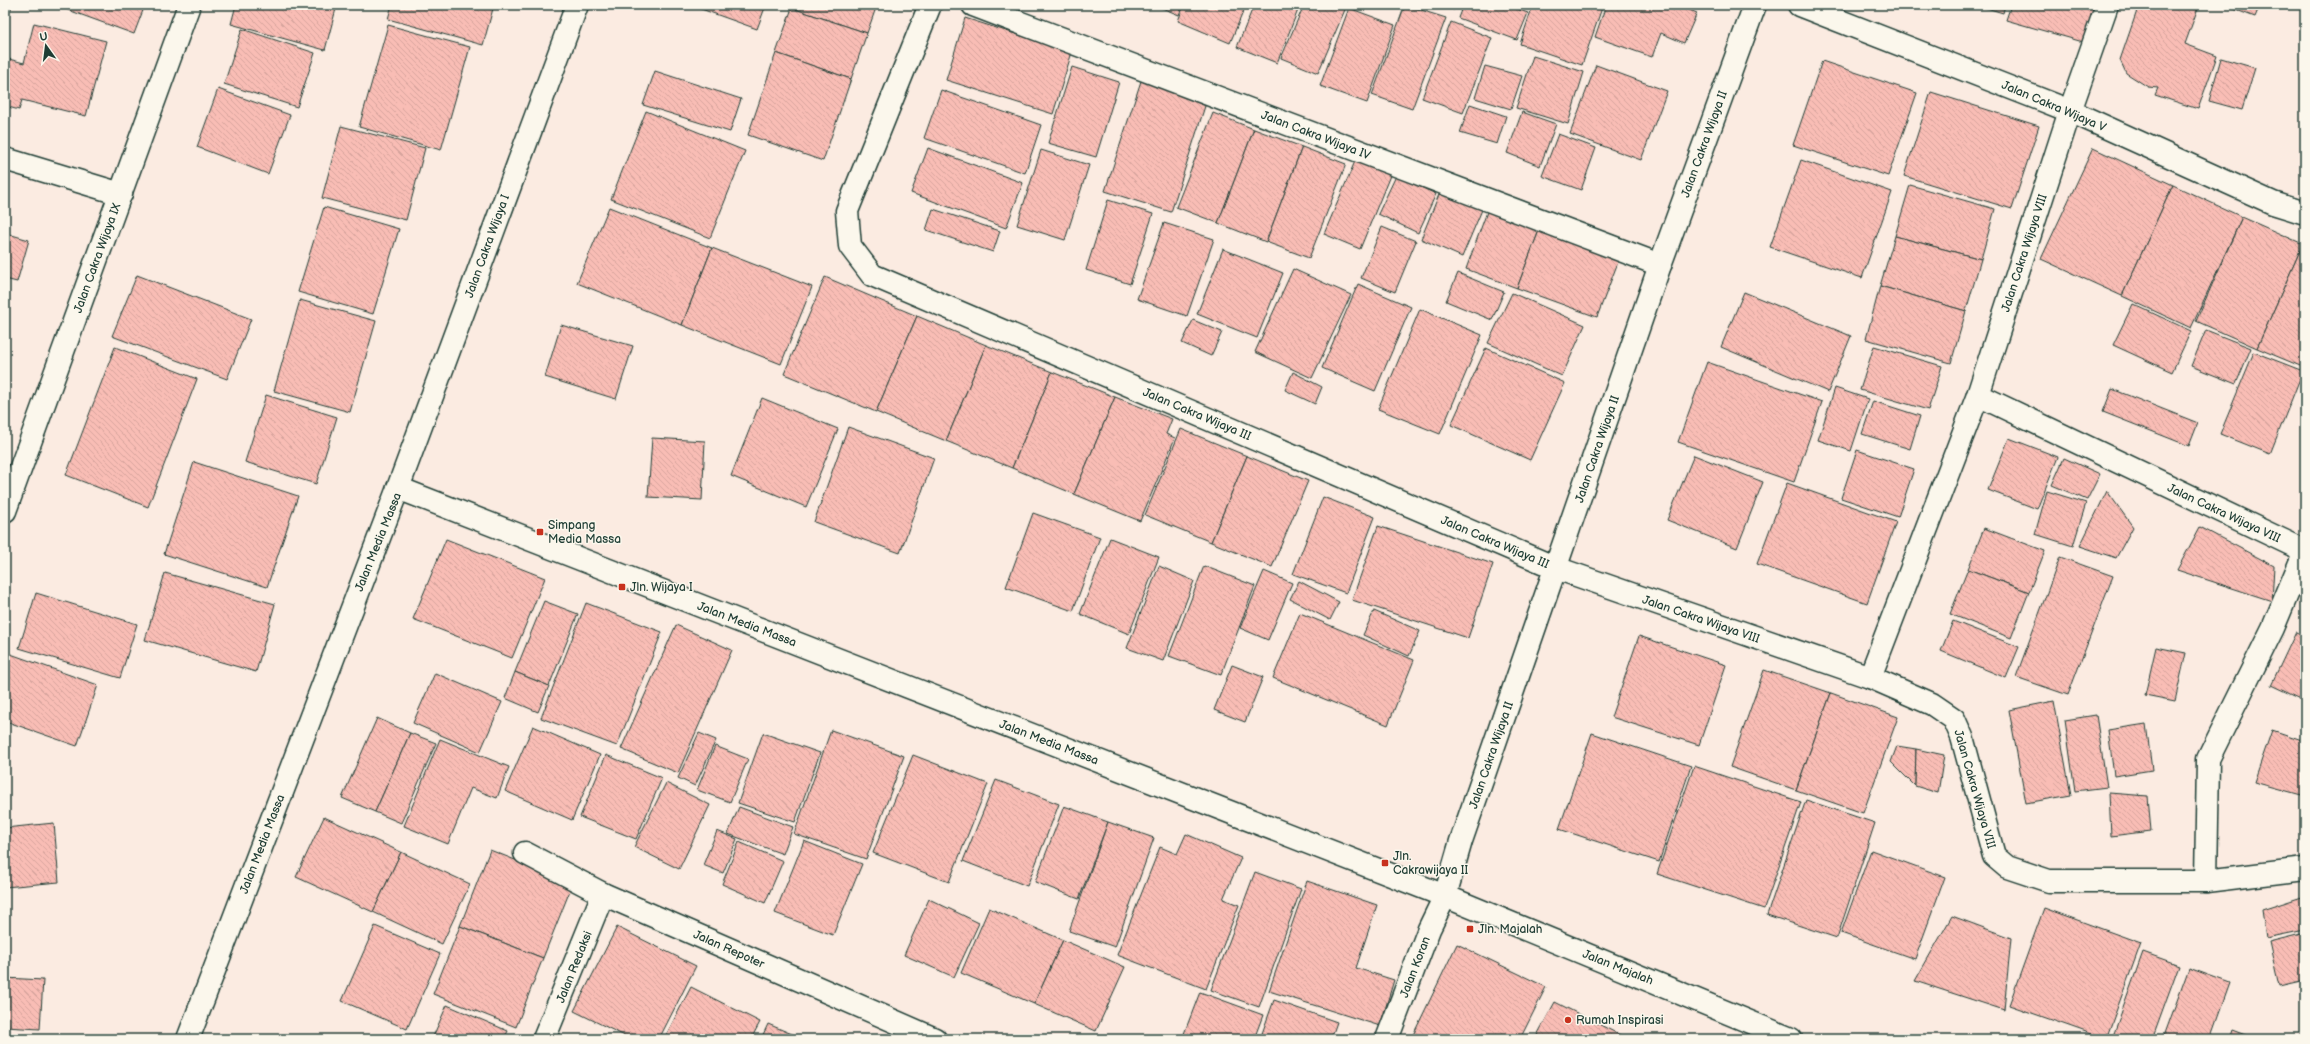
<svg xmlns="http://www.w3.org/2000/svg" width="2310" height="1044" font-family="'Balsamiq Sans',sans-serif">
<defs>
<pattern id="building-back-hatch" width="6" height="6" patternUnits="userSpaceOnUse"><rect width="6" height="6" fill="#f9bdb5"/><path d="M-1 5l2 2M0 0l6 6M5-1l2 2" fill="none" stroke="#d5a39c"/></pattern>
</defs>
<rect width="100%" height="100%" fill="#fbebe1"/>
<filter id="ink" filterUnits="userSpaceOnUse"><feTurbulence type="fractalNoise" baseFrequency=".025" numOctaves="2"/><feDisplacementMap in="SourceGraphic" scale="8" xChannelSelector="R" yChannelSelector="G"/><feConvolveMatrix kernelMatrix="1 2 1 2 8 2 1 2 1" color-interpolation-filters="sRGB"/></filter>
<g filter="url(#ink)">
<g fill="url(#building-back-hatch)" stroke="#1f3d34">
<path d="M5,5H12L5,27Z"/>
<path d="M60,5H145L134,34L60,7Z"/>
<path d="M236,5H337L325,50L231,24Z"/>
<path d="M392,5H494L483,45L388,19Z"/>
<path d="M690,5H766L757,29Z"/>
<path d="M793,5H877L867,33L792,8Z"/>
<path d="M1155,5H1183L1179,15Z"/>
<path d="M1184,5H1246L1230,43L1178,21Z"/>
<path d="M1254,5H1300L1277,63L1237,47Z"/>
<path d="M1304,5H1347L1318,73L1281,58Z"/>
<path d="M1405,5L1446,18L1412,109L1372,95Z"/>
<path d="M1438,5H1456L1454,10Z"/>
<path d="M1463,5H1506L1528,13L1517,40L1458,18Z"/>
<path d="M1514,5H1530L1528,10Z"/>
<path d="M1533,5H1603L1582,65L1520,44Z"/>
<path d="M1606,5H1677L1697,13L1684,43L1661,33L1652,57L1595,37Z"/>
<path d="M1977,5H2005L2003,13Z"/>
<path d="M2011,5H2102L2090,44L2006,20Z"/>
<path d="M2139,5H2199L2185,44L2217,56L2198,109L2155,95L2158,88L2148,87L2126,73L2120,60Z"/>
<path d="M2223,5H2260L2255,17Z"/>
<path d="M792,8L867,33L851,79L776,53Z"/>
<path d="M1349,8L1395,25L1367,103L1320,86Z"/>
<path d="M965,18L1072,52L1053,114L946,80Z"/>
<path d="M1451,22L1492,38L1463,113L1422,98Z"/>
<path d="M34,23L106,41L86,116L22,100L19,110L5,106V58L24,63Z"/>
<path d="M388,25L470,47L441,150L359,127Z"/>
<path d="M242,29L315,53L297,107L224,84Z"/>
<path d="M776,53L851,79L823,161L748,135Z"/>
<path d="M1533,56L1584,72L1568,124L1516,108Z"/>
<path d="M2221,58L2255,68L2242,110L2209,101Z"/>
<path d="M1822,61L1917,93L1888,176L1793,145Z"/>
<path d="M1596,65L1667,91L1641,160L1570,134Z"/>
<path d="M1485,66L1522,76L1511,109L1475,98Z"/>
<path d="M1072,67L1119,82L1096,157L1048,143Z"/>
<path d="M655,71L741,99L730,132L643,105Z"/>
<path d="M1141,81L1206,103L1171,212L1105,191Z"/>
<path d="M218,89L290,115L268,174L197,147Z"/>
<path d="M941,90L1041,125L1025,173L924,138Z"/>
<path d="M1931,92L2039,126L2012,209L1904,176Z"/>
<path d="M1470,104L1506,116L1497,144L1460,133Z"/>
<path d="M646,111L745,151L710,238L611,199Z"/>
<path d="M1522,112L1556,124L1540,166L1507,153Z"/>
<path d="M1213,113L1254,129L1218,223L1176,207Z"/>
<path d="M341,126L425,148L406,220L322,198Z"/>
<path d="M1254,129L1302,147L1266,242L1218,223Z"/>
<path d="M1558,134L1596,148L1581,190L1542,176Z"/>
<path d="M1302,147L1346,164L1309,258L1266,242Z"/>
<path d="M928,148L1023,183L1006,228L911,193Z"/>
<path d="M2093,148L2173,185L2122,296L2041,259Z"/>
<path d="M1041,150L1089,165L1065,240L1017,225Z"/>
<path d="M1356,159L1391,173L1360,249L1324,234Z"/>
<path d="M1801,160L1892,192L1862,278L1770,247Z"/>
<path d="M1396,176L1436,194L1418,233L1378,214Z"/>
<path d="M1910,185L1995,209L1981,259L1895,236Z"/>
<path d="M2173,185L2242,217L2191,328L2122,296Z"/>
<path d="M1442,187L1484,205L1462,257L1421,239Z"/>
<path d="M1108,200L1153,214L1130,284L1086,270Z"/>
<path d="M324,207L399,229L373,314L298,292Z"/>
<path d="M609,207L712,248L682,325L577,283Z"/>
<path d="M933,209L1000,231L993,252L926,230Z"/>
<path d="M1488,209L1540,228L1517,288L1466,269Z"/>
<path d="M2242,217L2303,244L2257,348L2196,321Z"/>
<path d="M1164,223L1214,239L1187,316L1137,299Z"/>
<path d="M1382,227L1416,241L1395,292L1361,278Z"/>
<path d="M1540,228L1620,257L1597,317L1517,288Z"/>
<path d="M5,233L29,240L17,282L5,279Z"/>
<path d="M1895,236L1981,259L1966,311L1880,286Z"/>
<path d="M2303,244H2305V368L2257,348Z"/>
<path d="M712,248L812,287L781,364L682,325Z"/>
<path d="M1223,249L1283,273L1257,338L1197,314Z"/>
<path d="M1293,269L1351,295L1312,378L1255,352Z"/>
<path d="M1458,273L1504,292L1492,320L1446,301Z"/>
<path d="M137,275L251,319L227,379L112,336Z"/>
<path d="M825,277L917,316L876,412L784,374Z"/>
<path d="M1358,284L1411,307L1375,391L1322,368Z"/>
<path d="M1880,286L1966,311L1951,363L1866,339Z"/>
<path d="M1744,292L1851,336L1828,392L1721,347Z"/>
<path d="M1512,293L1585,325L1562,376L1488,343Z"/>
<path d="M300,300L376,321L350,412L274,391Z"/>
<path d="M2133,304L2191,331L2172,372L2113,345Z"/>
<path d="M1420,309L1482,335L1440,434L1378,409Z"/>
<path d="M917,316L986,345L946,441L876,412Z"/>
<path d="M1193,320L1222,332L1211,356L1182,343Z"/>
<path d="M561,325L633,346L616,399L545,377Z"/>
<path d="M2206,330L2251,348L2236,384L2191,366Z"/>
<path d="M986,345L1052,372L1012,468L946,441Z"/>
<path d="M1874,346L1942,366L1928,410L1860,390Z"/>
<path d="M115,347L197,379L148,507L66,475Z"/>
<path d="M1486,348L1565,383L1530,460L1451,425Z"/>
<path d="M2254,352L2303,371L2270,454L2220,434Z"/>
<path d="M1707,362L1822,402L1794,482L1678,442Z"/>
<path d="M1052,372L1115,397L1074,494L1012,468Z"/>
<path d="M1293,372L1322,387L1315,404L1285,390Z"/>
<path d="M1835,388L1868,399L1851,451L1818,440Z"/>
<path d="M2112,389L2198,423L2189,446L2103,412Z"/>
<path d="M266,395L337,417L316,484L245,462Z"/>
<path d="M1115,397L1172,419L1166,434L1175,438L1140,521L1074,494Z"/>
<path d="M762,398L838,429L806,507L731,476Z"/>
<path d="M1873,401L1920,416L1910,449L1862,434Z"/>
<path d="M848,427L934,458L900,553L814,522Z"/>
<path d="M1181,429L1247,456L1211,542L1145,515Z"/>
<path d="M652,438L705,441L702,500L648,497Z"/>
<path d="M2009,438L2058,457L2037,509L1988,490Z"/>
<path d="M1857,450L1914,469L1898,517L1841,498Z"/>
<path d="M1694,455L1763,482L1737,548L1667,520Z"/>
<path d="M1247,456L1308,481L1272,567L1211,542Z"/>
<path d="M2064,458L2100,474L2087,500L2052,485Z"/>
<path d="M194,462L298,496L267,587L164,554Z"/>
<path d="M1787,483L1896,522L1867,603L1757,564Z"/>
<path d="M2047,491L2086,503L2073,546L2035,534Z"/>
<path d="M2107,491L2133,527L2116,558L2080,546Z"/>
<path d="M1323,497L1375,517L1346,593L1293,574Z"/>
<path d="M1033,513L1100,537L1073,611L1006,587Z"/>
<path d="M1378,526L1493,564L1468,638L1352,600Z"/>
<path d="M2200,527L2274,566L2272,601L2177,570Z"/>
<path d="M1984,528L2045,551L2029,592L1968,569Z"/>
<path d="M1110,538L1159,557L1129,634L1080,614Z"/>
<path d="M446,539L545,578L512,658L413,619Z"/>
<path d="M2060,557L2113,576L2068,695L2016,677Z"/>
<path d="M1159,566L1194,581L1163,661L1127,648Z"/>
<path d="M1204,566L1255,586L1221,675L1169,656Z"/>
<path d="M1968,569L2029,592L2011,638L1950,614Z"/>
<path d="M1264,571L1292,583L1268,640L1240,628Z"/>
<path d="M165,573L275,604L256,672L145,640Z"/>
<path d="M1299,581L1339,602L1330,620L1290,599Z"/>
<path d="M36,593L137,624L120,678L19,648Z"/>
<path d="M544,601L578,614L549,686L515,672Z"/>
<path d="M586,603L662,632L617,746L541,718Z"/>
<path d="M1374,611L1420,631L1409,656L1363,635Z"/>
<path d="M1300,613L1414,660L1388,725L1273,678Z"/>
<path d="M1953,621L2019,647L2006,678L1941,651Z"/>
<path d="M676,625L732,650L678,773L621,749Z"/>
<path d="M2296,632L2305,636V701L2271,685Z"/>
<path d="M1639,636L1726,665L1699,745L1611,717Z"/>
<path d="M2156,647L2186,653L2175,701L2145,695Z"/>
<path d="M5,652L98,685L77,746L5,721Z"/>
<path d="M1232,665L1263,677L1245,722L1214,710Z"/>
<path d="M1764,670L1831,693L1796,790L1730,767Z"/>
<path d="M515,672L549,686L538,712L505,698Z"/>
<path d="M435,673L502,702L480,752L413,723Z"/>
<path d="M1831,693L1898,717L1863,813L1796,790Z"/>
<path d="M2054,701L2071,795L2026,803L2009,710Z"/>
<path d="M2096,715L2107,787L2075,791L2065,720Z"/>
<path d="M377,718L410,733L375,812L342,798Z"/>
<path d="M2146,724L2152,770L2114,776L2108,730Z"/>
<path d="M533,726L600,755L572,820L505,791Z"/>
<path d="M831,730L904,756L866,859L794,834Z"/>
<path d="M2272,730L2305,741V796L2254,782Z"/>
<path d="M410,733L436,743L401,823L375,812Z"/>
<path d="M699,733L716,740L695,786L678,778Z"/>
<path d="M763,733L820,753L795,822L738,803Z"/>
<path d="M1592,733L1691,766L1659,862L1559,829Z"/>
<path d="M440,739L509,767L497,798L471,788L448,844L404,826Z"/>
<path d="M715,746L748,759L730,802L697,790Z"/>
<path d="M1897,746L1916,749L1915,786L1891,762Z"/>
<path d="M1916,749L1944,755L1938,793L1915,786Z"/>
<path d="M606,755L662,778L636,839L580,817Z"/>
<path d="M913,755L988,784L949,882L873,853Z"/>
<path d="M1694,766L1801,802L1764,909L1657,874Z"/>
<path d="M996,780L1059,804L1027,886L963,861Z"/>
<path d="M666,783L710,805L679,869L634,847Z"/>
<path d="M2109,793L2148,796L2151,831L2111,836Z"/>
<path d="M1806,800L1875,823L1837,938L1767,915Z"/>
<path d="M1064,806L1108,822L1079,899L1035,882Z"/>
<path d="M739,807L793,827L783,854L728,834Z"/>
<path d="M324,817L401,852L373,912L296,877Z"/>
<path d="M1108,822L1154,838L1115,947L1069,931Z"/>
<path d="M54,823L59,882L5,887V828Z"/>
<path d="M717,831L737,839L723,873L703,865Z"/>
<path d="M1186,834L1241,858L1223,899L1239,905L1206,989L1117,955L1160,847L1177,854Z"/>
<path d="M804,841L862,864L833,935L775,913Z"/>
<path d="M739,842L783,861L765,903L722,884Z"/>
<path d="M490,850L573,883L543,958L460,926Z"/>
<path d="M1871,850L1945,877L1915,959L1841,933Z"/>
<path d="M401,852L470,884L442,944L373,912Z"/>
<path d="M1255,872L1301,889L1259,1007L1211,990Z"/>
<path d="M1307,881L1377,905L1356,968L1394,980L1380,1026L1269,991Z"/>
<path d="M2305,896V930L2266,938L2262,910Z"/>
<path d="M929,899L979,923L954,977L904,955Z"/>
<path d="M989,908L1063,940L1034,1004L961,973Z"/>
<path d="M2044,908L2141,943L2106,1039L2009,1005Z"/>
<path d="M1952,916L2011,938L2004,1010L1915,981Z"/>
<path d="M375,926L440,954L407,1029L342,1001Z"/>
<path d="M460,926L543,958L516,1027L433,994Z"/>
<path d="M617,927L696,966L659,1039H631L574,1011Z"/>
<path d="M2305,933V980L2279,986L2269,942Z"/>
<path d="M1063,940L1125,967L1096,1031L1034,1004Z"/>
<path d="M1457,944L1546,987L1520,1039H1421L1413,1035Z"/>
<path d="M2143,952L2179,965L2152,1039H2112Z"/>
<path d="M2189,968L2230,983L2210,1039H2163Z"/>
<path d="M5,978L43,980L40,1029L5,1027Z"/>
<path d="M691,987L760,1022L751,1039H664Z"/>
<path d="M1200,992L1263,1015L1254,1039H1182Z"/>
<path d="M1274,1000L1337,1022L1331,1039H1260Z"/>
<path d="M1555,1002L1628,1039H1535Z"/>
<path d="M447,1005L508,1031L504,1039H432Z"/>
<path d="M768,1024L804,1039H761Z"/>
<path d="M2233,1030L2257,1039H2230Z"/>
</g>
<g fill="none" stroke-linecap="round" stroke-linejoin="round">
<g stroke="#1f3d34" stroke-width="25">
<g id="minor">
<path d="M930,5L847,211L850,246L872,275L1556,568L1870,677L1932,704L1954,719L1962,737L1994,856L2007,867L2049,881H2206L2305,869"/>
<path d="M973,5L1660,265"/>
<path d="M1799,5L2070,111L2273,203L2305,213"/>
<path d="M5,159L121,194"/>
<path d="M1978,395L2305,551"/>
<path d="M398,488L577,5"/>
<path d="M5,511L189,5"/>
<path d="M1870,677L1978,395L2070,111L2107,5"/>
<path d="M525,853L603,894L935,1039"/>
<path d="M2206,881L2208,759L2273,628L2305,551"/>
<path d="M544,1039L603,894"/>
<path d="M1387,1039L1429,929L1445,896L1461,841L1660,265L1755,5"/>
</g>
</g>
<g stroke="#1f3d34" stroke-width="25">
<path id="tertiary" d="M188,1039L398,488L1445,896L1791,1039"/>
</g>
<use href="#minor" stroke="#fbf7ec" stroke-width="22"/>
<use href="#tertiary" stroke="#fbf7ec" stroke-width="22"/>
</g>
</g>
<g fill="#c8321e" stroke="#fbf7ec" stroke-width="1.5">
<rect x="536" y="528" width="8" height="8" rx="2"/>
<rect x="618" y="583" width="8" height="8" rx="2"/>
<rect x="1381" y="859" width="8" height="8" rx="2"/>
<rect x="1466" y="925" width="8" height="8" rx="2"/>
<circle cx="1568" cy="1020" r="4"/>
</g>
<g text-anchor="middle" stroke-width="3" stroke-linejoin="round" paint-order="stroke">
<g font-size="12" fill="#1f3d34" stroke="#fbf7ec">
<text transform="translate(2054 106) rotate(23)" y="4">Jalan Cakra Wijaya V</text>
<text transform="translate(1316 135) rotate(21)" y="4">Jalan Cakra Wijaya IV</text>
<text transform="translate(1704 144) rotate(-70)" y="4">Jalan Cakra Wijaya II</text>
<text transform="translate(487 246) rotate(-70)" y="4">Jalan Cakra Wijaya I</text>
<text transform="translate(2024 253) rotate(-72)" y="4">Jalan Cakra Wijaya VIII</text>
<text transform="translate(97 258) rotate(-70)" y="4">Jalan Cakra Wijaya IX</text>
<text transform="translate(1197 414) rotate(23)" y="4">Jalan Cakra Wijaya III</text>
<text transform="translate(1597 449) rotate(-71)" y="4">Jalan Cakra Wijaya II</text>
<text transform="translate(2224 513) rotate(25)" y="4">Jalan Cakra Wijaya VIII</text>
<text transform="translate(378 542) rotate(-68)" y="4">Jalan Media Massa</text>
<text transform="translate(1495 542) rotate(23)" y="4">Jalan Cakra Wijaya III</text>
<text transform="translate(1701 619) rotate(19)" y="4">Jalan Cakra Wijaya VIII</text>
<text transform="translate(747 624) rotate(21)" y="4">Jalan Media Massa</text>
<text transform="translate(1049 742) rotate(21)" y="4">Jalan Media Massa</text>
<text transform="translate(1491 755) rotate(-71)" y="4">Jalan Cakra Wijaya II</text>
<text transform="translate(1975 789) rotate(74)" y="4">Jalan Cakra Wijaya VIII</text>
<text transform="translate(262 844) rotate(-69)" y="4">Jalan Media Massa</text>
<text transform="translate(729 949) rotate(24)" y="4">Jalan Repoter</text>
<text transform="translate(574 967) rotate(-68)" y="4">Jalan Redaksi</text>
<text transform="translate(1415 967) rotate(-69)" y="4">Jalan Koran</text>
<text transform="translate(1618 967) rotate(22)" y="4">Jalan Majalah</text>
</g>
<g font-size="12" fill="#1f3d34" stroke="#fbf7ec" text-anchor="start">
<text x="548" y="529">Simpang<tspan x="548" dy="14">Media Massa</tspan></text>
<text x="630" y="591">Jln. Wijaya I</text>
<text x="1393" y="860">Jln.<tspan x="1393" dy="14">Cakrawijaya II</tspan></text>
<text x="1478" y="933">Jln. Majalah</text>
<text x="1576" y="1024">Rumah Inspirasi</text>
</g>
</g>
<rect width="2310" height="1044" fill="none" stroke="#fbf7ec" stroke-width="20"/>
<rect x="10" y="10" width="2290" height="1024" fill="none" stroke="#1f3d34" stroke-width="1.5" filter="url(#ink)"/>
<g transform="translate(46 46) rotate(346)" stroke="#fbf7ec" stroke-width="3" paint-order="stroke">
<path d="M0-3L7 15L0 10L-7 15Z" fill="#1f3d34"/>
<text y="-6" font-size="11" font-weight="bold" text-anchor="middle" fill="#1f3d34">U</text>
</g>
</svg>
